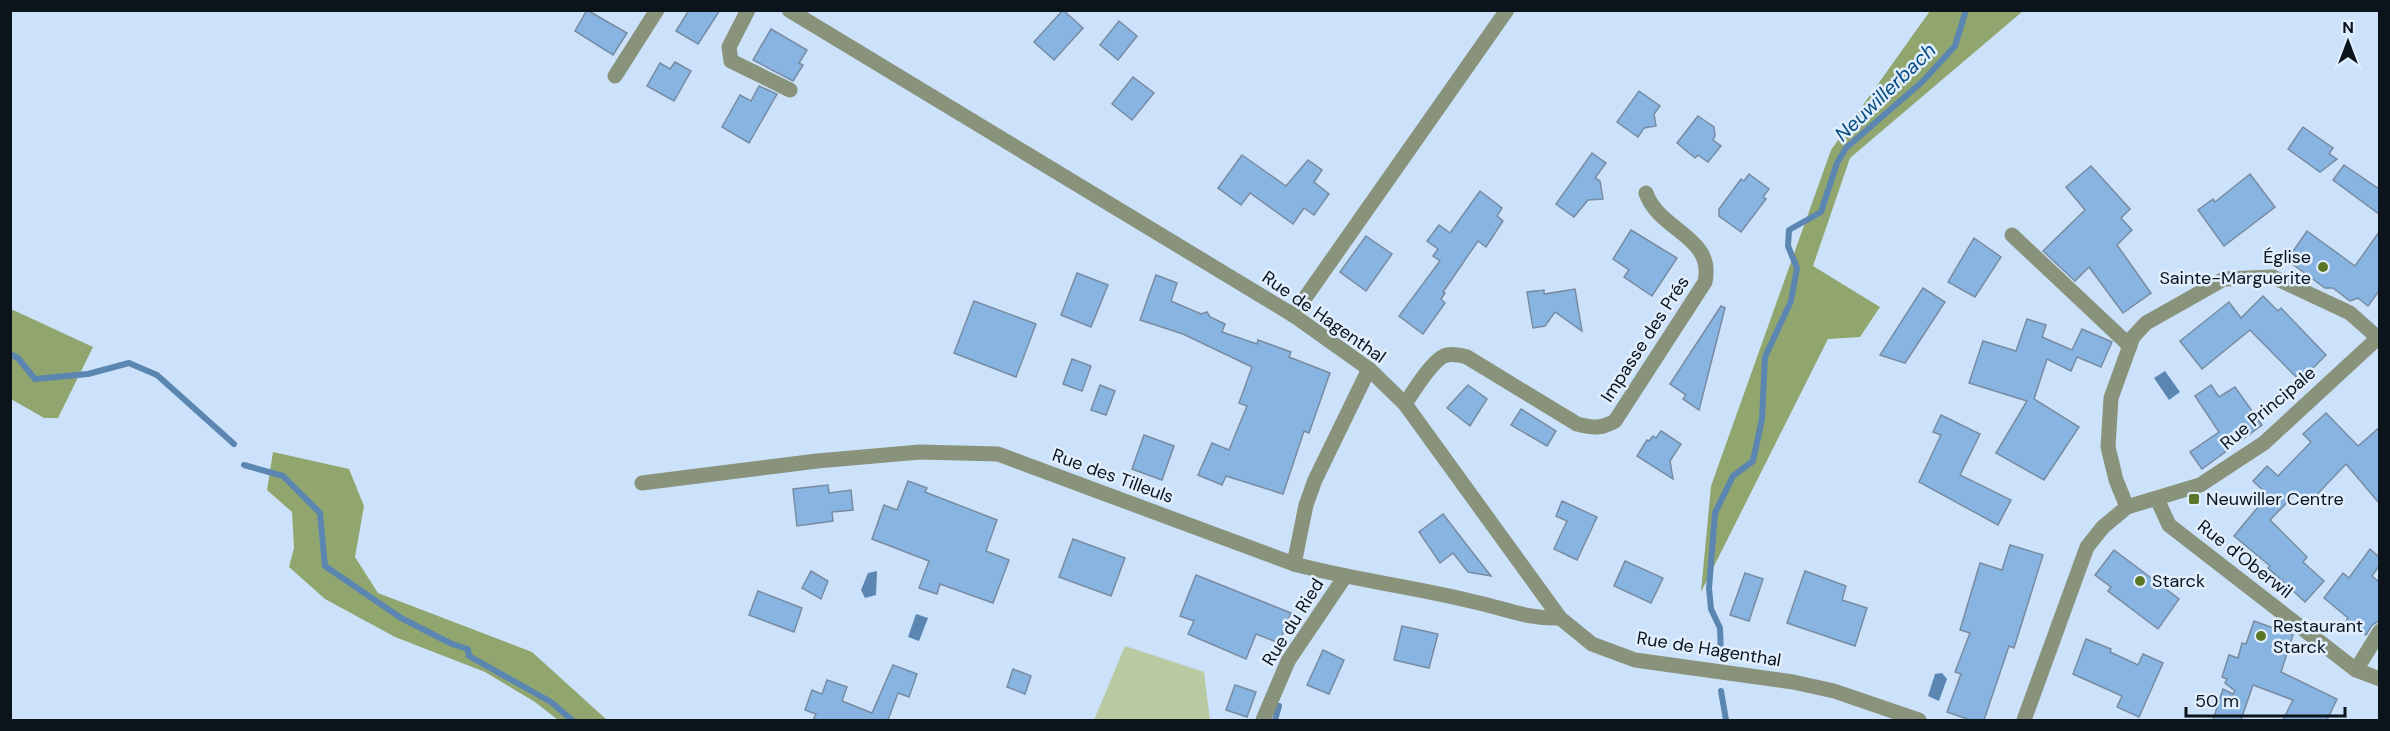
<svg xmlns="http://www.w3.org/2000/svg" width="2390" height="731" font-family="'DM Sans',sans-serif">
<rect width="100%" height="100%" fill="#cbe2fa"/>
<path fill="#b9c9a2" d="M1125,646L1204,672L1210,720H1094Z"/>
<g fill="#91a66e">
<path d="M1930,11H2023L1850,158L1813,266L1880,307L1860,337L1828,339L1701,592L1711,486L1831,150Z"/>
<path d="M11,309L93,347L58,418H44L11,399Z"/>
<path d="M273,452L349,469L364,506L355,557L378,593L532,652L607,720H558L535,702L485,672L395,637L325,599L289,567L294,548L292,512L267,490Z"/>
</g>
<g fill="#5c86b2">
<path d="M2165,371L2180,392L2169,400L2154,378Z"/>
<path d="M877,571L876,595L865,598L861,590L868,573Z"/>
<path d="M916,614L928,618L919,641L908,637Z"/>
<path d="M1942,673L1947,679L1939,701L1928,696L1935,674Z"/>
</g>
<g fill="none" stroke-linecap="round" stroke-linejoin="round">
<g stroke="#5c86b2" stroke-width="6">
<path d="M10,354L18,358L35,379L88,374L129,363L157,375L234,444"/>
<path d="M244,465L283,476L320,513L325,566L401,618L452,644L468,649L469,656L551,702L572,720"/>
<path d="M1721,655L1720,628L1711,609L1709,588L1715,513L1733,476L1753,461L1762,419L1765,357L1791,301L1797,268L1788,246L1789,230L1821,212L1837,163L1846,148L1922,82L1955,46L1966,10"/>
<path d="M1721,691L1726,720"/>
<path d="M1275,720L1279,706"/>
</g>
</g>
<g fill="#88b4e2" stroke="#778ca2" stroke-width="1.5">
<path d="M587,10L627,33L613,55L575,31Z"/>
<path d="M689,10H720L698,44L676,31Z"/>
<path d="M1063,10L1083,28L1054,60L1034,42Z"/>
<path d="M1119,21L1137,36L1118,60L1100,45Z"/>
<path d="M771,29L807,50L799,63L803,65L793,81L753,60Z"/>
<path d="M675,62L691,71L674,101L647,86L660,63L670,69Z"/>
<path d="M1133,77L1154,93L1132,120L1112,104Z"/>
<path d="M759,86L777,94L749,143L722,127L740,95L751,101Z"/>
<path d="M1639,91L1660,106L1654,114L1656,126L1644,128L1638,137L1617,122Z"/>
<path d="M1698,116L1714,127L1715,136L1713,140L1721,146L1708,162L1698,155L1695,158L1677,143Z"/>
<path d="M2303,127L2333,148L2329,154L2337,159L2320,172L2288,149Z"/>
<path d="M1592,153L1606,163L1595,178L1600,181L1603,199L1588,200L1574,217L1556,204Z"/>
<path d="M1242,155L1286,186L1308,160L1322,170L1314,182L1329,194L1314,215L1304,208L1293,224L1250,193L1241,205L1218,188Z"/>
<path d="M2344,165L2379,189V214L2333,180Z"/>
<path d="M2091,166L2130,209L2121,218L2132,230L2117,245L2151,293L2123,313L2089,267L2075,281L2043,251L2085,210L2066,187Z"/>
<path d="M1749,174L1769,189L1763,197L1766,199L1741,232L1719,216V209L1741,179L1744,181Z"/>
<path d="M2250,174L2275,207L2224,246L2198,210L2213,199L2215,202Z"/>
<path d="M1480,191L1502,208L1497,216L1503,221L1486,247L1478,241L1443,292L1445,293L1441,299L1445,303L1423,334L1399,316L1440,261L1433,256L1438,249L1427,241L1439,225L1450,233Z"/>
<path d="M1631,230L1677,258L1652,296L1624,277L1629,270L1613,259Z"/>
<path d="M2307,231L2355,266L2379,232V291L2368,306L2358,298L2350,301L2333,288H2325L2287,260Z"/>
<path d="M1366,236L1392,254L1366,291L1340,272Z"/>
<path d="M1974,238L2001,257L1975,297L1948,282Z"/>
<path d="M1077,273L1108,285L1091,327L1061,315Z"/>
<path d="M1156,275L1177,283L1171,301L1201,314L1207,312L1210,317L1225,324L1222,332L1257,344L1258,340L1291,352L1289,357L1330,373L1309,433L1304,431L1283,494L1226,476L1222,485L1198,475L1212,443L1229,450L1247,406L1239,403L1252,367L1183,334L1140,320Z"/>
<path d="M1923,288L1945,302L1905,363L1880,355Z"/>
<path d="M1575,289L1582,331L1555,312L1545,326L1533,328L1527,292L1544,290V294Z"/>
<path d="M2263,296L2278,311L2281,308L2326,355L2300,381L2250,330L2202,369L2180,341L2229,302L2241,318Z"/>
<path d="M974,301L1036,324L1016,377L954,353Z"/>
<path d="M1721,306L1725,308L1699,410L1683,399L1686,395L1670,384Z"/>
<path d="M2027,319L2046,325L2042,337L2072,350L2082,329L2112,342L2101,367L2077,357L2071,371L2047,359L2034,399L2079,427L2044,480L1996,453L2027,401L1969,383L1983,341L2016,351Z"/>
<path d="M1072,359L1091,366L1082,391L1063,384Z"/>
<path d="M1100,385L1115,391L1106,415L1091,410Z"/>
<path d="M1468,385L1487,399L1470,426L1447,408Z"/>
<path d="M2211,385L2219,397L2235,387L2262,425L2202,469L2190,452L2219,432L2195,396Z"/>
<path d="M1521,409L1556,431L1547,446L1511,425Z"/>
<path d="M2326,413L2358,446L2379,428V503L2346,464L2307,505L2296,493L2270,520L2307,557L2303,562L2324,581L2305,602L2268,568L2270,566L2234,536L2268,495L2253,481L2267,466L2278,476L2311,442L2303,434Z"/>
<path d="M1941,415L1980,434L1960,475L2011,500L1998,525L1919,482L1941,435L1933,432Z"/>
<path d="M1661,431L1681,444L1670,461L1673,479L1637,456L1647,440L1649,441L1653,436L1656,438Z"/>
<path d="M1144,435L1174,446L1162,480L1132,469Z"/>
<path d="M908,481L927,488L925,492L997,520L986,551L1009,560L993,603L940,584L937,594L919,588L929,561L872,539L884,505L897,510Z"/>
<path d="M828,485L829,493L851,490L853,510L832,512L833,521L797,526L793,489Z"/>
<path d="M1562,501L1597,517L1577,560L1554,549L1567,521L1556,516Z"/>
<path d="M1443,514L1466,544L1491,576L1468,572L1453,553L1440,563L1419,532Z"/>
<path d="M1073,539L1125,558L1111,596L1059,577Z"/>
<path d="M2010,545L2043,555L2014,648L2009,646L1984,720H1970L1947,712L1961,674L1955,672L1970,633L1960,630L1980,563L2002,570Z"/>
<path d="M2370,549L2379,557V566L2372,576L2379,582V621L2372,625L2366,635L2346,621L2348,618L2324,598L2343,573L2349,578Z"/>
<path d="M2114,550L2179,599L2158,629L2108,591L2111,587L2095,575Z"/>
<path d="M1625,561L1663,578L1651,603L1614,586Z"/>
<path d="M811,571L828,581L821,599L802,588Z"/>
<path d="M1805,571L1846,586L1842,600L1867,608L1855,646L1787,623Z"/>
<path d="M1745,573L1763,579L1749,621L1730,615Z"/>
<path d="M1196,575L1291,613L1279,643L1256,634L1246,659L1188,634L1194,621L1180,616Z"/>
<path d="M758,591L802,608L794,632L749,615Z"/>
<path d="M2254,621L2293,635L2281,672L2337,699L2327,720H2283L2293,700L2253,685L2241,720H2213L2223,689L2233,694L2235,691L2225,683L2227,679L2222,677L2229,655L2238,658L2242,643L2246,644Z"/>
<path d="M1402,626L1438,634L1429,668L1394,660Z"/>
<path d="M2086,639L2111,649L2110,652L2138,665L2143,654L2163,663L2139,717L2117,707L2122,696L2073,674Z"/>
<path d="M1323,650L1344,660L1329,694L1307,685Z"/>
<path d="M893,665L917,674L909,697L898,693L888,720H813L816,714L805,710L812,690L822,694L827,680L847,687L842,701L872,713Z"/>
<path d="M1013,669L1031,676L1025,694L1007,687Z"/>
<path d="M1235,685L1256,692L1247,717L1226,710Z"/>
</g>
<g fill="none" stroke-linecap="round" stroke-linejoin="round">
<g stroke="#89937b" stroke-width="15">
<path d="M748,10L729,47L731,61L790,90"/>
<path d="M789,10L1293,315L1369,369L1405,404L1560,618L1592,644L1635,660L1793,682L1834,691L1919,720"/>
<path d="M615,76L657,10"/>
<path d="M2012,235L2130,346"/>
<path d="M1293,315L1507,10"/>
<path d="M1405,404C1413,392 1431,362 1444,356C1451,353 1460,355 1467,357L1577,424C1593,428 1601,429 1615,421L1705,282C1715,236 1659,231 1646,193"/>
<path d="M642,483L817,461L920,452L998,454L1294,564C1354,580 1415,587 1475,602C1507,609 1527,619 1560,618"/>
<path d="M2157,499L2169,525L2356,670L2380,679"/>
<path d="M2127,507L2116,480L2108,447L2111,398L2133,337L2146,323L2224,279L2273,277L2350,313L2378,338"/>
<path d="M1294,564L1306,505L1315,480L1369,369"/>
<path d="M2356,670L2380,631"/>
<path d="M1263,720L1288,661L1344,578"/>
<path d="M2024,720L2087,547L2103,527L2127,507L2200,485L2264,443L2380,336"/>
</g>
</g>
<g fill="#5c7628" stroke="#e0eefd" stroke-width="2">
<circle cx="2323" cy="267" r="6"/>
<rect x="2188" y="493" width="12" height="12" rx="3"/>
<circle cx="2140" cy="581" r="6"/>
<circle cx="2261" cy="636" r="6"/>
</g>
<g text-anchor="middle" stroke-width="5" stroke-linejoin="round" paint-order="stroke">
<g font-size="18" fill="#0b131b" stroke="#e0eefd" text-anchor="start">
<text x="2311" y="263" text-anchor="end">Église<tspan x="2311" dy="21">Sainte-Marguerite</tspan></text>
<text x="2206" y="505">Neuwiller Centre</text>
<text x="2152" y="587">Starck</text>
<text x="2273" y="632">Restaurant<tspan x="2273" dy="21">Starck</tspan></text>
</g>
<g font-size="18" fill="#0b131b" stroke="#e0eefd">
<text transform="translate(1324 317) rotate(35)" y="6">Rue de Hagenthal</text>
<text transform="translate(1645 339) rotate(-57)" y="6">Impasse des Prés</text>
<text transform="translate(2268 408) rotate(-40)" y="6">Rue Principale</text>
<text transform="translate(1113 476) rotate(20)" y="6">Rue des Tilleuls</text>
<text transform="translate(2245 559) rotate(38)" y="6">Rue d'Oberwil</text>
<text transform="translate(1293 622) rotate(-58)" y="6">Rue du Ried</text>
<text transform="translate(1709 649) rotate(9)" y="6">Rue de Hagenthal</text>
</g>
<g font-size="20" font-style="italic" fill="#064c83" stroke="#e0eefd">
<text transform="translate(1885 92) rotate(-44)" y="7">Neuwillerbach</text>
</g>
</g>
<rect width="2390" height="731" fill="none" stroke="#0b131b" stroke-width="24"/>
<g transform="translate(2348 42)" stroke="#e0eefd" stroke-width="4.5" paint-order="stroke">
<path d="M0-4.5L10 22L0 15L-10 22Z" fill="#0b131b"/>
<text y="-9" font-size="16" font-weight="bold" text-anchor="middle" fill="#0b131b">N</text>
</g>
<path d="M2186 707v9h159v-9" fill="none" stroke="#0b131b" stroke-width="3"/>
<text x="2195" y="707" font-size="18" fill="#0b131b" stroke="#e0eefd" stroke-width="4.5" paint-order="stroke">50 m</text>
</svg>
